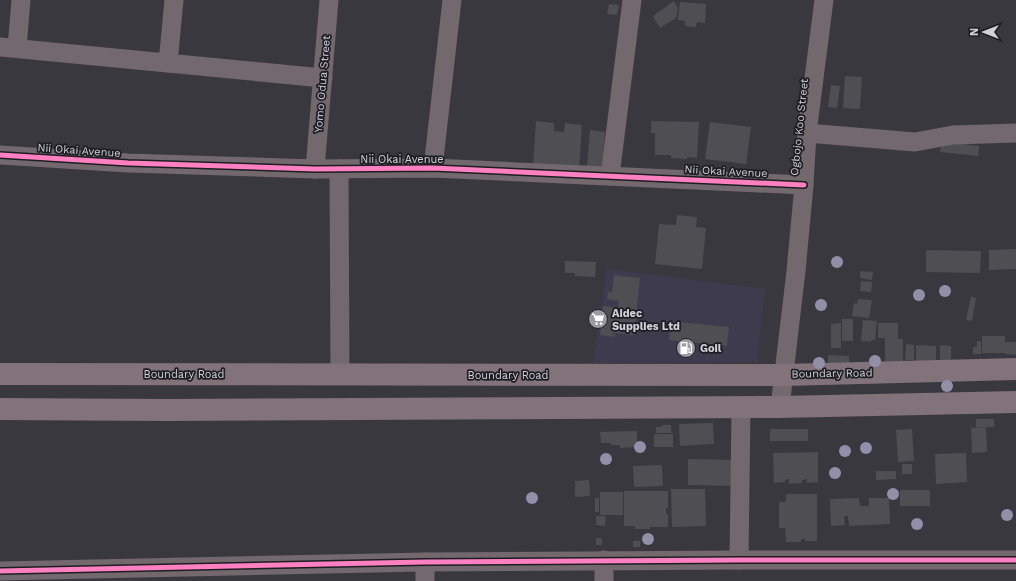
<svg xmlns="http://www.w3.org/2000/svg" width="1016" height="581" font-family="'Work Sans',sans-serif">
<rect width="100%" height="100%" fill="#39383f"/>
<path fill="#3d3b4d" d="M607,269L765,289L757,362L593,363Z"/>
<g fill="#4e4e53">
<path d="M674,1L678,8L676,18L660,28L653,16Z"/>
<path d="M680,2L706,4L705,23L697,22L696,27L685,26V21L678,20Z"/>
<path d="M609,4L619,5L617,15L607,14Z"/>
<path d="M845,76L862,77L860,109L843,108Z"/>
<path d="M831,85L840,86L837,108L828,107Z"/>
<path d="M536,121L554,123V131L564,132L565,123L582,125L579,169L533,165Z"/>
<path d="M651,121L699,122L697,158L687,157V159L671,158V155H655V133H651Z"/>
<path d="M710,122L751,127L746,164L705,159Z"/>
<path d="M590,130L605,132L602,167L587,166Z"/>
<path d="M941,141L979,146L978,156L940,152Z"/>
<path d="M677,215L697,217L696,227L706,228L702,269L655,264L659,224L676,225Z"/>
<path d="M1016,249V269L989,270V250Z"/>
<path d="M926,250L981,251L980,273L926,272Z"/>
<path d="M565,261L596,262L595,277L575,276V273H565Z"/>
<path d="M860,271L873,272L872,280L860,278Z"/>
<path d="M614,275L640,278L634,335L613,333V334H616L615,337L600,335L603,306L618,308L619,301L607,299L608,292L612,293Z"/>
<path d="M861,281L872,282L871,292L860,291Z"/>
<path d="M971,296L976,298L972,321L966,320Z"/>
<path d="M858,299L872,300L869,318L852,316L854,303L857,304Z"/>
<rect x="842" y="319" width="11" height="22"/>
<path d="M863,320L877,321L875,340H871V342L861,341Z"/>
<path d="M670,321L729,327L727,346L669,340Z"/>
<path d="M841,323V348H831V324Z"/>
<path d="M878,323H898V339H903V361H885V338H878Z"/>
<path d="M982,336H1005V350V342H1016V355L1005,354V353H982Z"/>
<path d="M977,341H981V354H973V347H977Z"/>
<path d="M906,344L914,345V360H905Z"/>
<path d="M916,345L936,346V362L916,361Z"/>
<path d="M940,345L951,346V362H940Z"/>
<path d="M828,355L849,356V371L828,370Z"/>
<rect x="976" y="419" width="18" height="8"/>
<path d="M713,423L714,444L680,446L679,424Z"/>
<path d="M662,425H671V433H656V427H662Z"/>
<path d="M986,427L987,452L972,453L971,428Z"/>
<rect x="770" y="429" width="38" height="12"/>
<path d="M912,429L914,461L898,462L896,430Z"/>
<path d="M637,431V447L620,448V445H611V443H601L600,432Z"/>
<rect x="654" y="434" width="19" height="13"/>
<path d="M818,452V482L807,483V479L802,480V483L789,484V479L785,480V482L774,483L773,453Z"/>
<path d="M966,453L967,482L936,484L935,454Z"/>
<path d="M688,459L735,460V486L688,485Z"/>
<rect x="902" y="464" width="10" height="10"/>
<path d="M662,465L663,486L634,487L633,466Z"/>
<path d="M876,471H896V479L876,480Z"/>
<path d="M589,480L590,496L575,497V481Z"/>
<path d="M671,489H705L706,526L672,527Z"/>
<rect x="900" y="490" width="30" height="16"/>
<path d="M624,491H668V508H666V514H668V527H650V529H635V526H624Z"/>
<rect x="600" y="492" width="23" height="23"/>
<path d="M786,494H817V541H805V539H801V542H786L785,528H779V502H786Z"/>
<rect x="595" y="498" width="4" height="14"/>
<path d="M859,498L860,506H869V498H889L890,524L849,526L848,516H844L845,525L831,526L830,499Z"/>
<path d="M596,516H606L605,526L596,525Z"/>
<rect x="596" y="538" width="6" height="7"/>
<rect x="633" y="541" width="7" height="6"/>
</g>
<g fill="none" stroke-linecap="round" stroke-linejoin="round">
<g stroke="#72686d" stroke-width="19">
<path d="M0,47L323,78"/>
<path d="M17,48L21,0"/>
<path d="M168,63L174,0"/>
<path d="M807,133L915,142L953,135L1016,133"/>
<path d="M0,155L128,163L315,169L433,168L804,185"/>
<path d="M433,168L452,0"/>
<path d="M315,169L329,0"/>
<path d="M339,169L340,375"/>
<path d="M610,176L632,0"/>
<path d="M780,407L796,271L804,185L807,133L824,0"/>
<path d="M739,560L741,408"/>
<path d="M0,571L425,562L739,560H1016"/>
<path d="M425,581V562"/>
<path d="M604,581V560"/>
</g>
<g stroke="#82727a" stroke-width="22">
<path d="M0,374L784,375L1016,369"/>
<path d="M0,409L168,410L780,407L1016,402"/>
</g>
<g stroke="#1d1d23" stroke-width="8">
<g id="cycleway">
<path d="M0,155L128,163L315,169L433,168L804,185"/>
<path d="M0,571L425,562L739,560H1016"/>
</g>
</g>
<use href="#cycleway" stroke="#ff80c0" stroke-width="5"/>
</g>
<g fill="#928fa9">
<circle cx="837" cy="262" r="6"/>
<circle cx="945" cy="291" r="6"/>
<circle cx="919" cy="295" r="6"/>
<circle cx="821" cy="305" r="6"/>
<circle cx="875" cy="361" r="6"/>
<circle cx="819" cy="363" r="6"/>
<circle cx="947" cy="386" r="6"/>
<circle cx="640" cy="447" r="6"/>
<circle cx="866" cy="448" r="6"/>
<circle cx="845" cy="451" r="6"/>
<circle cx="606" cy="459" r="6"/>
<circle cx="835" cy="473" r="6"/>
<circle cx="893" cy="494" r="6"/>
<circle cx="532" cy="498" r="6"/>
<circle cx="1007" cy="515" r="6"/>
<circle cx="917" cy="524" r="6"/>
<circle cx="648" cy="539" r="6"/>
</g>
<defs>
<g id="supermarket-disc" transform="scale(1)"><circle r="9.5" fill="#9c9ba3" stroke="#1d1d23"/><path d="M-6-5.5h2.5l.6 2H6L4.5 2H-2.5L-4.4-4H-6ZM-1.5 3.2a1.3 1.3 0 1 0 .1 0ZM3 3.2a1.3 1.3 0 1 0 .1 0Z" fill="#fff"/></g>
<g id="fuel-disc" transform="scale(1)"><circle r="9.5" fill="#9c9ba3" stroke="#1d1d23"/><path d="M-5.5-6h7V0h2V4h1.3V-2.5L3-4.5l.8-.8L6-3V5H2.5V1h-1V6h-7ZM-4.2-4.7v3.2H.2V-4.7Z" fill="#fff"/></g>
</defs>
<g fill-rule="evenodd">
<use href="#supermarket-disc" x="598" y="319"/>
<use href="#fuel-disc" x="686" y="348"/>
</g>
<g text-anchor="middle" stroke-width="3.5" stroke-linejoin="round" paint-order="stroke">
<g font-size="11" fill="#d2d1d9" stroke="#1d1d23">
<text transform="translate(322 84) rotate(-85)" y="4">Yomo Odua Street</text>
<text transform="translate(799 127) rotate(-84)" y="4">Ogbojo Koo Street</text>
<text transform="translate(79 150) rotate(4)" y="4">Nii Okai Avenue</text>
<text x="402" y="163">Nii Okai Avenue</text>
<text transform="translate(726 171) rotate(3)" y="4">Nii Okai Avenue</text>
<text transform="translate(832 373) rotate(-1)" y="4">Boundary Road</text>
<text x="184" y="378">Boundary Road</text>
<text x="508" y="379">Boundary Road</text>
</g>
<g font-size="11" font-weight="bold" fill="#d2d1d9" stroke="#1d1d23" text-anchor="start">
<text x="612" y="317">Aidec<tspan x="612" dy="13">Supplies Ltd</tspan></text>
<text x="700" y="352">Goil</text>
</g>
</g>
<g transform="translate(984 32) rotate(270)" stroke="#1d1d23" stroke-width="3" paint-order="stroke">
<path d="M0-3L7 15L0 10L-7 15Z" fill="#d2d1d9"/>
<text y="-6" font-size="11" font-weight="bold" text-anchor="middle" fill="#d2d1d9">N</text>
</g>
</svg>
